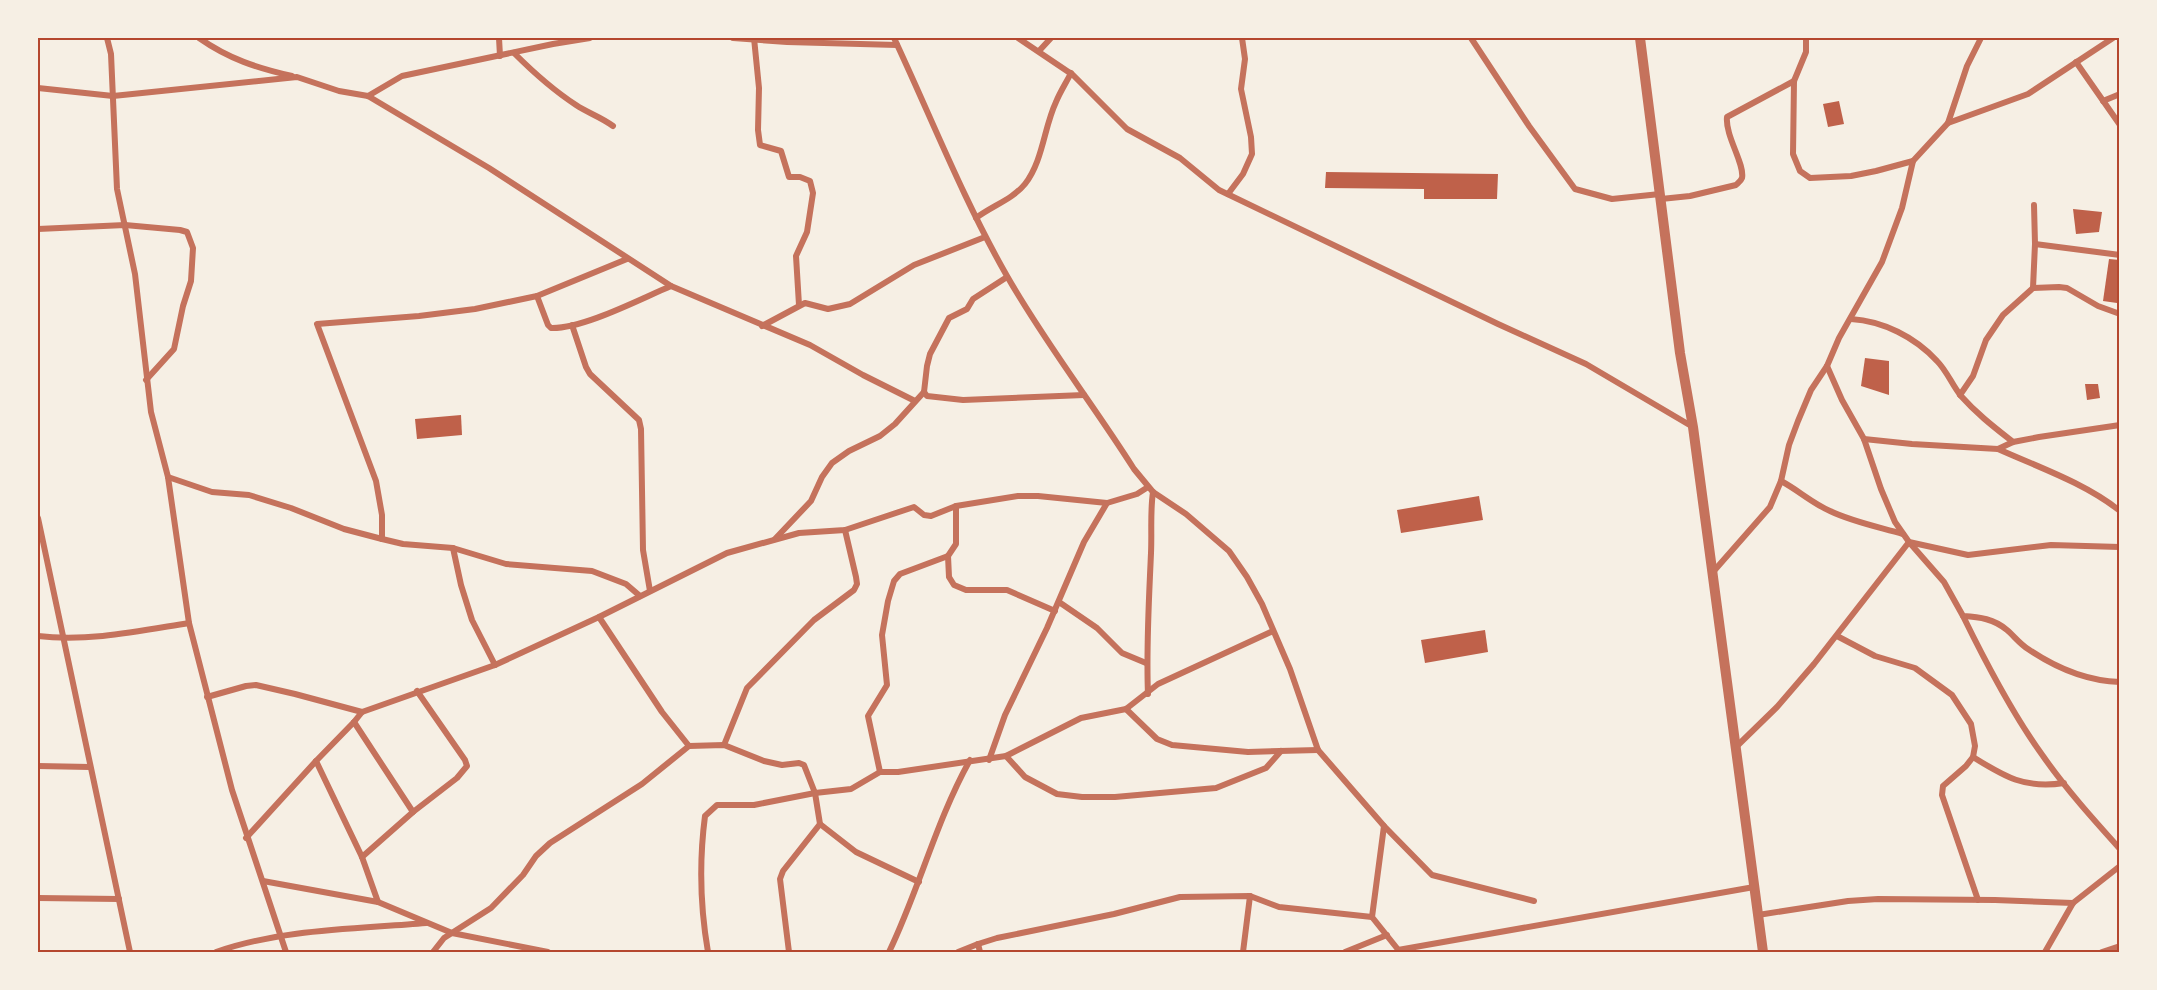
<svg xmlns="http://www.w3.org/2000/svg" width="2157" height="990" font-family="'Open Sans',sans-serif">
<rect width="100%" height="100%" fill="#f6efe4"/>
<g fill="#bf614a">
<path d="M1839,101L1844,124L1828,127L1823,104Z"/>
<path d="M1326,172L1498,174L1497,199H1424V189L1325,188Z"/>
<path d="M2073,209L2102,212L2099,232L2076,234Z"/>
<path d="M2109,259L2120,260L2117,303L2103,301Z"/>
<path d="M1865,358L1889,361V395L1861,386Z"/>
<path d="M2085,384H2098L2100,398L2087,400Z"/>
<path d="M461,415L462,435L417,439L415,419Z"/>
<path d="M1479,496L1483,520L1401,533L1397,510Z"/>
<path d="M1485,630L1488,652L1425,663L1421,640Z"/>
</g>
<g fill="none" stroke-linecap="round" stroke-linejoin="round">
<g stroke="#c5725c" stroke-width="6">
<path d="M107,38L111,54L117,189L135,274L151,412L168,477L189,623L232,790L286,952"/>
<path d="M199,38C229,59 257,68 292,76"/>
<path d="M499,38L500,56"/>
<path d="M733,38L787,42L897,45"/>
<path d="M754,38L759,88L758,130L760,145L781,151L789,177H800L810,181L813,193L807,232L796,256L799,305"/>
<path d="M894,38C931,117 963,199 1007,276C1045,343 1093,404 1134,469L1153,492L1186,514L1229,551L1247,577L1262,604L1290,669L1318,750L1384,826L1372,917L1400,952"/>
<path d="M1018,38L1073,75L1127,129L1180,158L1219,190L1498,324L1586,364L1693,427"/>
<path d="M1471,38L1529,126L1575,189L1612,199L1660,194"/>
<path d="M1806,38V52L1794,81L1793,154L1800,171L1810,178L1851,176L1876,171L1913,161"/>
<path d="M1039,51L1051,38"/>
<path d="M514,53C533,72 553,90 576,105C588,113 601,117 613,126"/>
<path d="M2076,62L2120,125"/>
<path d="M38,88L113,96L297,77L339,91L368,96L489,168L671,286L810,345L863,375L915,401"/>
<path d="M368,96L402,76L553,44L590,38"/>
<path d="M2103,101L2120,94"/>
<path d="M1948,123L2028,94L2113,38"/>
<path d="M1228,194L1243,174L1252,154L1251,137L1241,89L1245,59L1242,38"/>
<path d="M1661,199L1690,196L1736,185C1738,183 1741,181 1742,178C1745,164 1725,136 1727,117L1794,81"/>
<path d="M2034,205L2035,244"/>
<path d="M976,218C992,206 1013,199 1025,184C1043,161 1044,127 1056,102C1060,92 1066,83 1071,73"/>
<path d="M38,229L125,225L180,230L187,232L193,248L191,281L183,306L174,349L146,380"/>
<path d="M2033,288L2035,244L2120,255"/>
<path d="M537,296L548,325L551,328C583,329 640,299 671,286"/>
<path d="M1851,319C1883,321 1915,337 1937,361C1947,371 1952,385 1961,396C1977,414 1994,427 2013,442"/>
<path d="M572,325L586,367L590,374L639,420L641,429L643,550L650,591"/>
<path d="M762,326L805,303L828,309L850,304L914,265L985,237"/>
<path d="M1827,366L1842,400L1864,439L1881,489L1895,522L1909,542L1944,582L1963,616C1980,617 1994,619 2007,630C2014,636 2020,644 2028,649C2056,668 2086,681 2120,682"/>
<path d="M924,392L927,396L963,400L1084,395"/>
<path d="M1960,395L1973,376L1986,340L2003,315L2033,288L2059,287L2067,288L2098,306L2120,314"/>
<path d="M1864,439L1912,444L1998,449L2013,442L2039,437L2120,425"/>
<path d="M1998,449C2038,467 2085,483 2120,511"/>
<path d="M168,477L212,492L249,495L291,508L344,529L382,539L403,544L453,548L506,564L592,571L626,584L640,596"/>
<path d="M1781,481C1798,490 1812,503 1830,511C1853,522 1879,527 1903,534"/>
<path d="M956,506V544L948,556L949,577L954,585L966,590H1007L1055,611"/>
<path d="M38,518L130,952"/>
<path d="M382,539V515L376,481L317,324L419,316L475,309L537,296L627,259"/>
<path d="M775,539L811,501L822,477L832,463L849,451L880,436L895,424L924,392L927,366L930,354L949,318L967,309L973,299L1007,277"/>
<path d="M453,548L461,585L472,620L495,665"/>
<path d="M1713,572L1770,507L1781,481L1789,445L1798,421L1811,390L1827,366L1839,338L1882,262L1902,208L1913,161L1948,123L1967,66L1981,38"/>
<path d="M1059,602L1097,628L1122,653L1146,663"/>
<path d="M1963,616C1985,661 2013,715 2043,756C2066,789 2093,819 2120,849"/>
<path d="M599,617L662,712L689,746L724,745L764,761L782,765L799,763L804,765L815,793L820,824L856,852L919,882"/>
<path d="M38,636C88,642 139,631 189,623"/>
<path d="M1837,636L1875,656L1915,668L1952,695L1971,724L1975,746L1973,757L1966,766L1943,786L1942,795L1978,900"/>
<path d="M1148,694C1146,647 1149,600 1151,553C1152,532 1150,512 1153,492"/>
<path d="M207,697L246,686L256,685L295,694L362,712"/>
<path d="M1126,709L1157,739L1172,745L1248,752L1318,750"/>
<path d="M354,722L413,812"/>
<path d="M724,745L747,688L814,620L854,590L857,584L856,577L845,530"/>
<path d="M1736,747L1777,707L1814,664L1909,542L1968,555L2051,545L2120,547"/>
<path d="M1006,756L1025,777L1057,794L1082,797H1115L1216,788L1266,768L1281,751"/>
<path d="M1973,757C2005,777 2025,789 2064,783"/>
<path d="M989,760L1005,715L1047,628L1084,542L1107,503L1137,494L1148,487"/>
<path d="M316,761L362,857L378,902"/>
<path d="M38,766L90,767"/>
<path d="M880,772L868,716L887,685L882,635L888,601L894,581L900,574L948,556"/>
<path d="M1384,826L1432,875L1534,901"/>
<path d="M246,838L316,761L354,722L362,712L495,665L599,617L727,553L799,533L845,530L914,507L924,515L931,516L956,506L1018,496H1038L1107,503"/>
<path d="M362,857L413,812L457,778L467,766L465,760L417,691"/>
<path d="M263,881L378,902L452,933L548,952"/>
<path d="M38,898L119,899"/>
<path d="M1758,915L1848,901L1878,899L1995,900L2073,903"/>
<path d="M978,944L980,952"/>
<path d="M1398,950L1754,887"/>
<path d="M216,952C281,929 357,929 426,923"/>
<path d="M433,952L444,938L491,908L523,875L536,856L550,843L642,784L689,746"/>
<path d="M708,952C700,906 699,862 705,816L717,805H754L815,793L851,789L880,772H898L1006,756L1081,718L1126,709L1158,684L1273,631"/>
<path d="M789,952L780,879L783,871L820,824"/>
<path d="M889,952C919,890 936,821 970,760"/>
<path d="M958,952L978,944L997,938L1114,914L1180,897L1250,896L1279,907L1372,917"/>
<path d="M1243,952L1250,896"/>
<path d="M1345,952L1387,935"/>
<path d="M2045,952L2073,903L2120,866"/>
<path d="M2102,952L2120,946"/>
</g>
<path stroke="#c5725c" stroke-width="10" d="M1640,38L1680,353L1693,427L1763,952"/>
</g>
<rect width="2157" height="990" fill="none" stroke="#f6efe4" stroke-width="78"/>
<rect x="39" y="39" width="2079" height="912" fill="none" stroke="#b5482f" stroke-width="2"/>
</svg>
